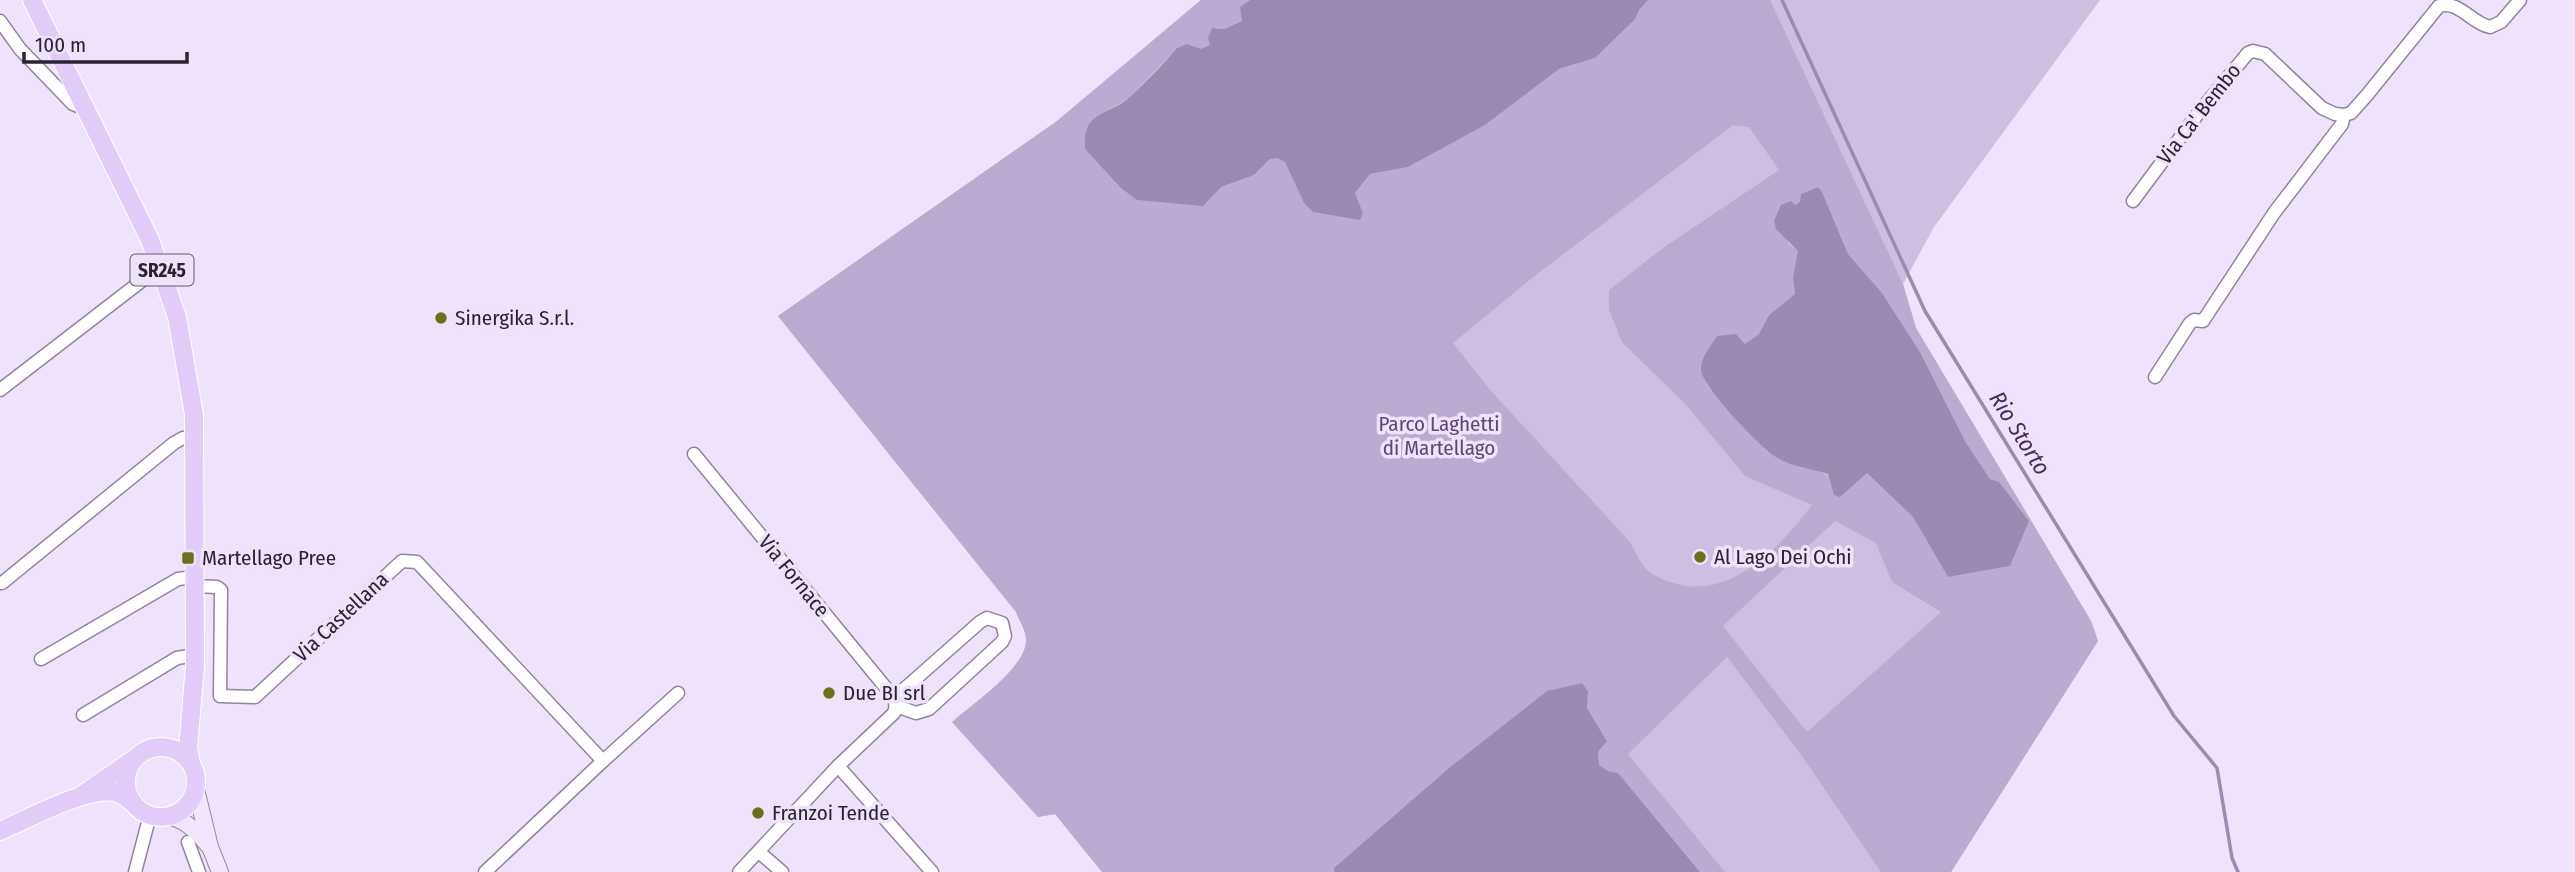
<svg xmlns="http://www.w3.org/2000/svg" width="2575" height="872" font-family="'Fira Sans Condensed',sans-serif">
<rect width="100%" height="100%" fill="#eee2fd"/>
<path fill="#cebfe0" d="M1201,0H2100L1934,227L1903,284L1916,328L2091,621L2098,641L1951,872H1102L1055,814L1038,817L952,722C972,704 1029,666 1026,638C1025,629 1019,620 1016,612L778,316L1057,121Z"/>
<path fill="#bcabd1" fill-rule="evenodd" d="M1201,0H1250L1240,7L1243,20L1224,29L1217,27L1210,45L1201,50L1187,44L1177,48L1130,97L1096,117L1221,187L1254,175L1270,159L1277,157L1285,162L1304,203L1363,213L1355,193L1370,174L1408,167L1485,125L1559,69L1578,64L1635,19L1639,10L1648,0H1770L1903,284L1916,328L2091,621L2098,641L1951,872H1881L1802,756L1727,657L1628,754L1725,872H1700L1618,773L1608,771L1599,765L1598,752L1607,740L1587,708L1588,691L1582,683L1547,691L1449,768L1334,868V872H1102L1055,814L1038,817L952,722C972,704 1029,666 1026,638C1025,629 1019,620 1016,612L778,316L1057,121ZM1733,125L1749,127L1779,170L1663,248L1609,290V310L1622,342L1687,406L1745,476L1812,505C1782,544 1736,596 1681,585C1671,583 1655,577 1647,570C1640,563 1635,550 1630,542L1492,392L1453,343L1532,278ZM1818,187L1822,192L1848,254L1882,293L1920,352L1965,441L1990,479L2028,521L2010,566L1948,577L1913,517L1867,473L1829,477L1742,426L1707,386L1701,370L1736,334L1745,344L1759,334L1769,315L1795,294L1793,277L1799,251L1788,244L1795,205L1800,202L1801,194ZM1835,521L1876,543L1892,582L1941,612L1807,732L1723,626Z"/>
<g fill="#9c8bb0">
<path d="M1250,0H1648L1639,10L1635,19L1595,58L1559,69L1485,125L1408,167L1370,174L1355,193L1363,213L1360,220L1313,212L1304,203L1285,162L1277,158L1270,159L1254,175L1221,187L1203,206L1137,200L1121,188L1085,149C1082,109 1109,117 1131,96C1147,81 1163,65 1177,48L1187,44L1201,49L1210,45L1208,38L1212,28L1224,29L1242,21L1240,7Z"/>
<path d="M1818,187L1822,192L1848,254L1882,293L1920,352L1965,441L1990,479L1999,482L2029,521L2010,566L1948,577L1913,517L1867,473L1840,497L1834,495L1828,474C1810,468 1792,467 1776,457C1761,448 1702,387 1701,370C1700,359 1711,345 1717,336L1736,334L1745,344L1759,334L1769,315L1795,294L1793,277L1798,251L1776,229L1774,221L1781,205L1791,201L1795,205L1800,202L1801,194Z"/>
<path d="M1582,683L1588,691L1587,708L1607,741L1598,752L1599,765L1608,771L1618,773L1700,872H1334V868L1449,768L1547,691Z"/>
</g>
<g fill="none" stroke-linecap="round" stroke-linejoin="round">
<path stroke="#9c8bb0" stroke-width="3.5" d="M1782,0L1925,311L2174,716L2217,768L2232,858L2238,872"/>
<g stroke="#9183a1" stroke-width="15">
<g id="street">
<path d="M0,21L20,49L73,104L78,106L84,104"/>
<path d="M2133,201L2200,111L2248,53L2253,51L2265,54L2322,108L2335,114L2344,115L2351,113L2367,95L2439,6C2459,0 2471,23 2490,27L2501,22L2520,0"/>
<path d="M2155,377L2190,323L2194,320L2203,321L2274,213L2342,124L2344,115"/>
<path d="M0,390L144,279L162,269"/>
<path d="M694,454L886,688C893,697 898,702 894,713L838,766L739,872"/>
<path d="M2,583L174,443L183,438L194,437"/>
<path d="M194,586L217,587L221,590L220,696L255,697L402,561L417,562L603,761L485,872"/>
<path d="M41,659L178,579L194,577"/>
<path d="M894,698L980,622L987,618L1002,623L1005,636L1002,642L929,709L916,713L896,706"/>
<path d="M83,715L177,658L195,655"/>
<path d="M603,761L678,693"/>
<path d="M838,766L932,872"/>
<path d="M188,842L199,872"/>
<path d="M759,852L782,872"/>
<path d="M135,872L150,815"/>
</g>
</g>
<g stroke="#9183a1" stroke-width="18">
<g id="secondary">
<path d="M196,789L210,847L220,872"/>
<path d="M169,816C187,821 196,831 208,845"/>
</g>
</g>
<g stroke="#fff" stroke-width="20">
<g id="primary">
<path d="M32,0L150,240L177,317L194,415L195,666L188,748L191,763"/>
<circle cx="161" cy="782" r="35"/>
<path d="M82,795L134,759"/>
<path d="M0,831C28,819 85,787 114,792C121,793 127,798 133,803"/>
</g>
</g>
<use href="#street" stroke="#fff" stroke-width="12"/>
<use href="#secondary" stroke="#f1e6fd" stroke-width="16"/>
<use href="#primary" stroke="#e2cdfa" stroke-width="18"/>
</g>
<g fill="#697119" stroke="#eee2fd" stroke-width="2.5">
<circle cx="441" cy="318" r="7"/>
<circle cx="1700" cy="557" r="7"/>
<rect x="181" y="551" width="14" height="14" rx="3.5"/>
<circle cx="829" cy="693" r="7"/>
<circle cx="758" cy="813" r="7"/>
</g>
<g text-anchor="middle" stroke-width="7" stroke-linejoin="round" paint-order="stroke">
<rect fill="#eee2fd" stroke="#645d6e" stroke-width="2" x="130.5" y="254.5" width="63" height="31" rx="5"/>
<g font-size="19" font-weight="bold" fill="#292430">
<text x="162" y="277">SR245</text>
</g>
<g font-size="21" fill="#292430" stroke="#eee2fd">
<text transform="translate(2199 114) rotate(-52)" y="7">Via Ca' Bembo</text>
<text transform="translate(794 576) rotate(51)" y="7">Via Fornace</text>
<text transform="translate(341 617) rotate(-43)" y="7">Via Castellana</text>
</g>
<g font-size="21" fill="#292430" stroke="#eee2fd" text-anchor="start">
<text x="455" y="325">Sinergika S.r.l.</text>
<text x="1714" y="564">Al Lago Dei Ochi</text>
<text x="202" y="565">Martellago Pree</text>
<text x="843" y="700">Due BI srl</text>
<text x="772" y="820">Franzoi Tende</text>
</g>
<g font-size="21" fill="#5f467a" stroke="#eee2fd">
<text x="1439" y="431">Parco Laghetti<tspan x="1439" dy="24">di Martellago</tspan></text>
</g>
<g font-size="23" font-style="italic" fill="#452c5e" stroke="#eee2fd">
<text transform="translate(2020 433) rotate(58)" y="8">Rio Storto</text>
</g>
</g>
<path d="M24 52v10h163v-10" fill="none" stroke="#292430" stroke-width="3.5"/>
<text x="35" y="52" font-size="21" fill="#292430" stroke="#eee2fd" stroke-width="5" paint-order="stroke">100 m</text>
</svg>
